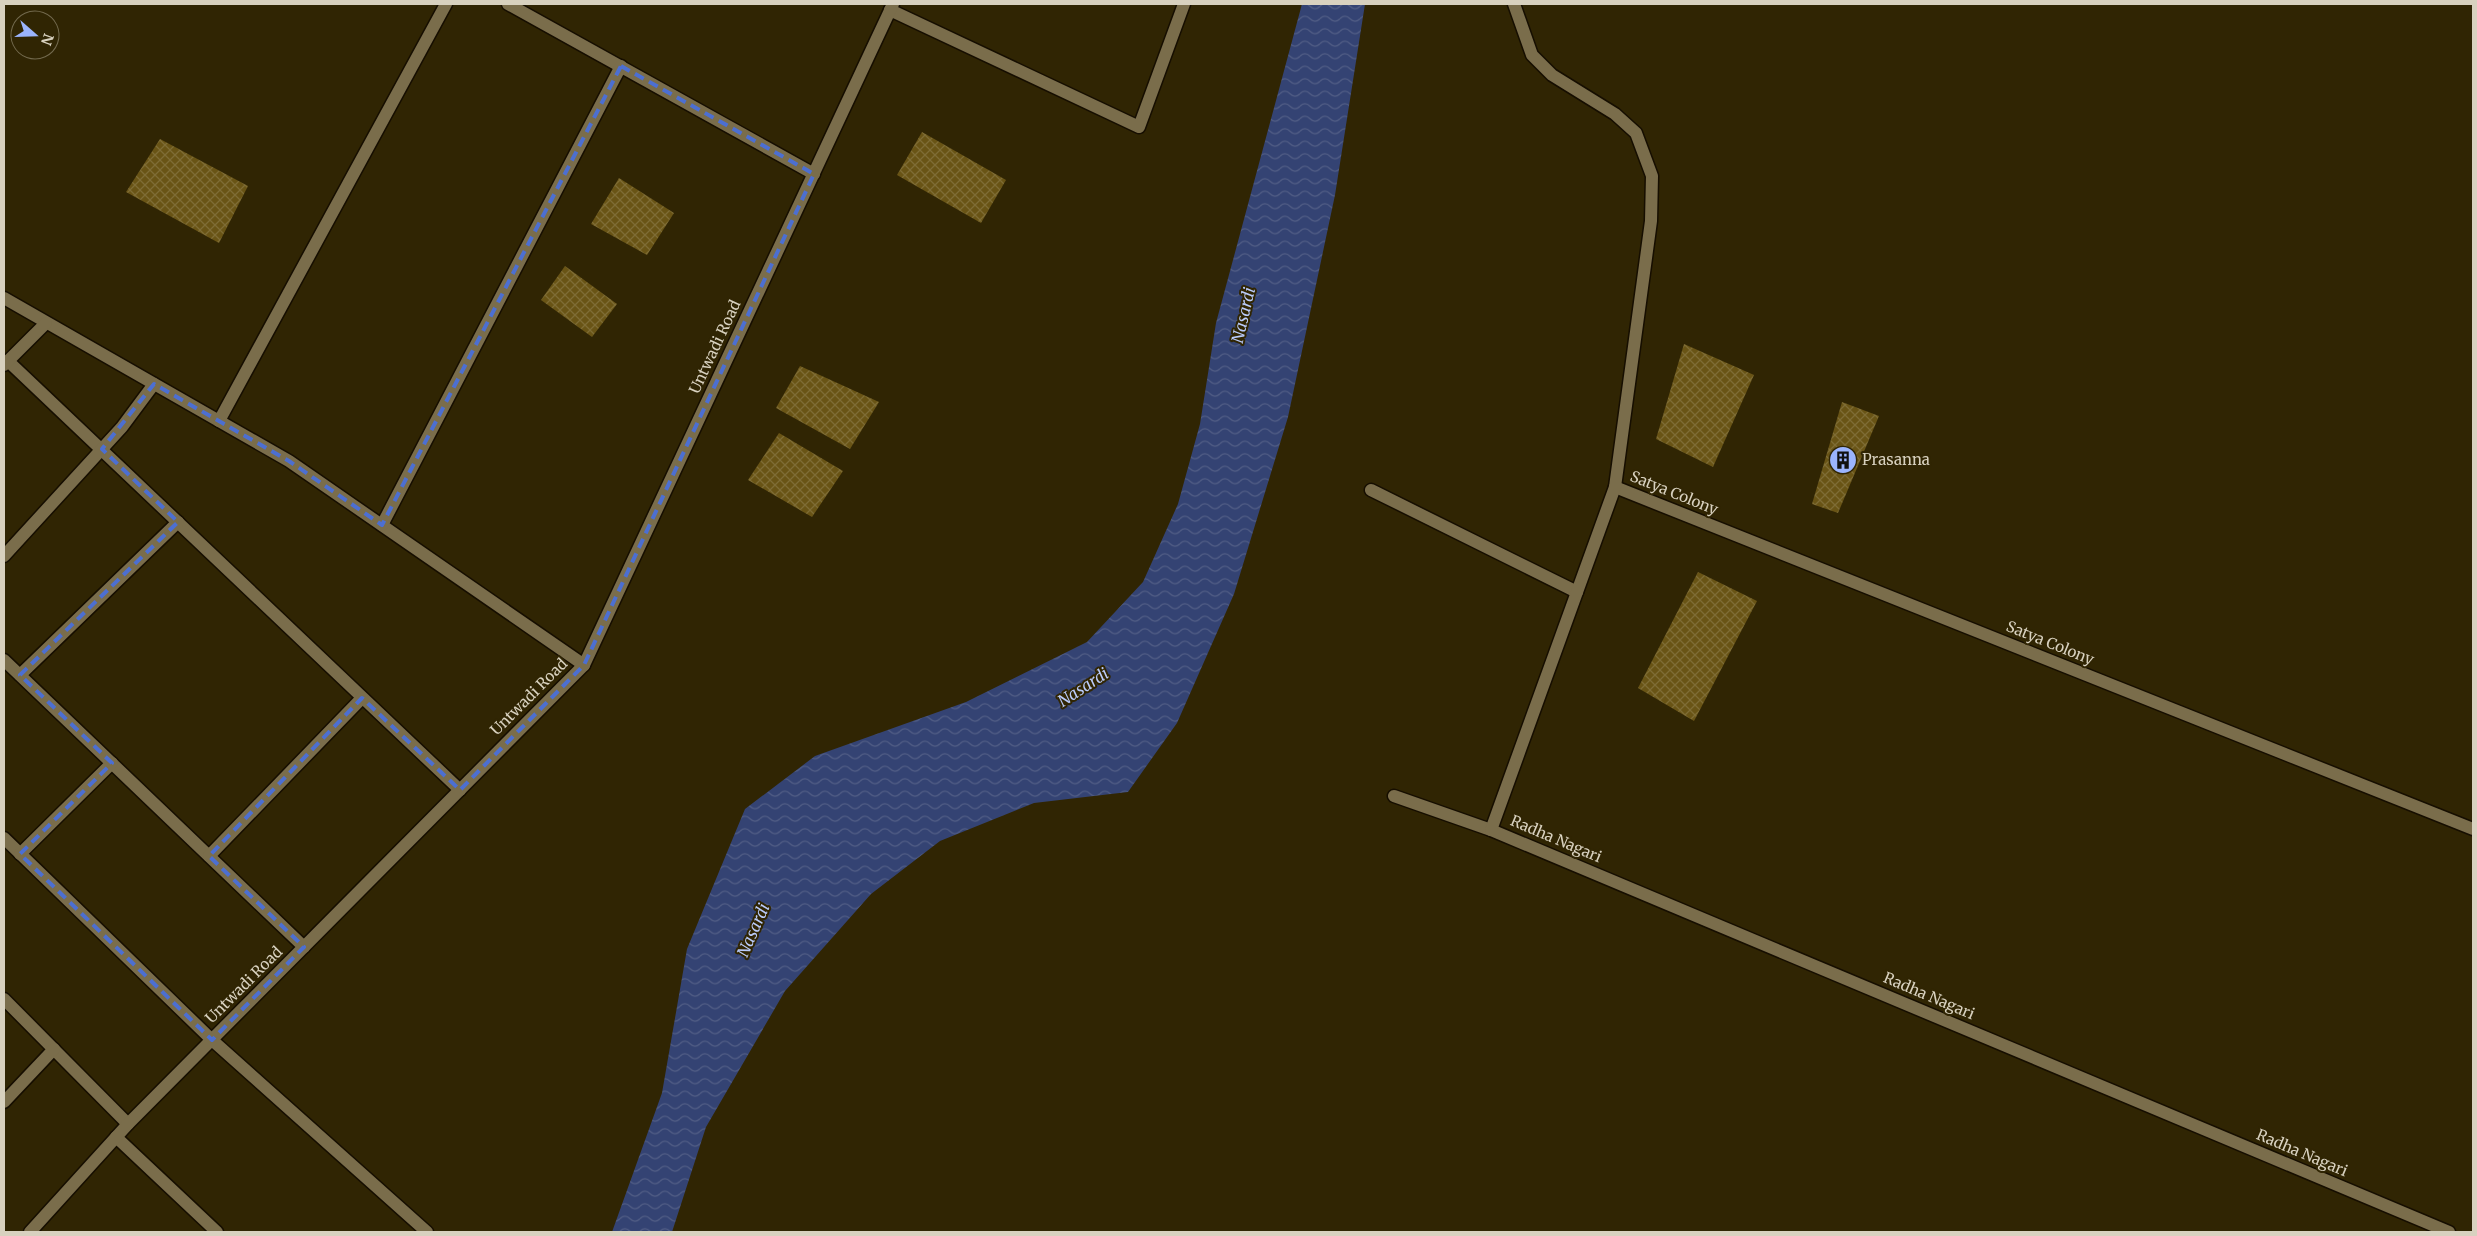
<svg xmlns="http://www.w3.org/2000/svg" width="2477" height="1236" font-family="Merriweather,serif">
<defs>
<pattern id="water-waves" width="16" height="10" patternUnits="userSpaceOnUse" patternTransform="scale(1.25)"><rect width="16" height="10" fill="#344373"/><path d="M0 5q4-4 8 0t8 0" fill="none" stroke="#515d85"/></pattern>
<pattern id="building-cross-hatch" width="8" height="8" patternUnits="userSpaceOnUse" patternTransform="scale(1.25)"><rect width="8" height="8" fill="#695415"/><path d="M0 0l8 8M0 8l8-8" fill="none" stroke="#7e6c35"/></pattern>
</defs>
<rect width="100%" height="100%" fill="#302503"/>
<path fill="url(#water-waves)" d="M1302,4H1365L1335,195L1288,417L1234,594L1177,723L1128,792L1034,803L940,841L871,894L785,991L706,1127L672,1232H612L662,1093L687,949L745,809L815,756L966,702L1087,642L1143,582L1178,504L1200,424L1216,323Z"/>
<g fill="url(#building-cross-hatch)">
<path d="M922,132L1006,180L981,223L897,175Z"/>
<path d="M160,139L248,186L219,243L126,192Z"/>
<path d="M619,178L674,213L647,255L591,224Z"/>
<path d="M565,266L617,304L592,337L541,300Z"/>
<path d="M1684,344L1754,375L1713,467L1656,439Z"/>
<path d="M800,366L879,402L850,449L776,408Z"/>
<path d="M1842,402L1879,416L1838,513L1812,504Z"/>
<path d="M779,433L843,471L812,517L748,480Z"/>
<path d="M1698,572L1757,601L1694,721L1638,688Z"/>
</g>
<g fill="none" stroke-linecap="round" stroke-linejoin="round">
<g stroke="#160e00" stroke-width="15">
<path id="service" d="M1371,490L1577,592"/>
</g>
<g stroke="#160e00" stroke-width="15">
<g id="minor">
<path d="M508,4L814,174"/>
<path d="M890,10L1139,127L1184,4"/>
<path d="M4,298L289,461L584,665"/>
<path d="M8,361L460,790"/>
<path d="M4,365L46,323"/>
<path d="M219,421L446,4"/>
<path d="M1615,487L2473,829"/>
<path d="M382,525L621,66"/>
<path d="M4,556L122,427L154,384"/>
<path d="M4,660L304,947"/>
<path d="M20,675L178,522"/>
<path d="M1394,796L1491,830L2449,1232"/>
<path d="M1491,830L1615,487L1651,221L1652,176L1636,133L1615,114L1552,75L1532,55L1514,4"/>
<path d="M4,838L212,1040L427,1232"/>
<path d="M20,854L112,763"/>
<path d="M209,856L362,698"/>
<path d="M4,999L128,1124"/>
<path d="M4,1102L54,1049"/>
<path d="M116,1137L217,1232"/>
<path d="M30,1232L128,1124L584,665L893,4"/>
</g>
</g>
<use href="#service" stroke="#7a6d4b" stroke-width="12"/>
<use href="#minor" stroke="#7a6d4b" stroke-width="12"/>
</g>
<path fill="none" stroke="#4c6fd2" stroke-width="4" stroke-dasharray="10 6" stroke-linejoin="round" d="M621,66L814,174L584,665L460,790L362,698L209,856L304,947L212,1040L20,854L112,763L20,675L178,522L102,449L154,384L289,461L382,525Z"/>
<defs>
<g id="building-disc" transform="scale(1.4375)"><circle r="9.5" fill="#9bb4fd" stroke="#302503"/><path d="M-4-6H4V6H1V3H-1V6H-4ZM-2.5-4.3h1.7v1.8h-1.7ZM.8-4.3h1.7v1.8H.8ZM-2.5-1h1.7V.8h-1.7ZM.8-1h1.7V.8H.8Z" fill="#111"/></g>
</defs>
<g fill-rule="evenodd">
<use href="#building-disc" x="1843" y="460"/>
</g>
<g text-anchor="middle" stroke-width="4" stroke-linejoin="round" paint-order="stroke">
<g font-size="15" fill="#d8d1bf" stroke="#302503">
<text transform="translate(715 347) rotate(-65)" y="5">Untwadi Road</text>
<text transform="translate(1674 493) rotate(22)" y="5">Satya Colony</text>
<text transform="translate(2050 643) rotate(22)" y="5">Satya Colony</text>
<text transform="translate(529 697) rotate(-45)" y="5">Untwadi Road</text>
<text transform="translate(1556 839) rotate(23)" y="5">Radha Nagari</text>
<text transform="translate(244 985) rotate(-45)" y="5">Untwadi Road</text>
<text transform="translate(1929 996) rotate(23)" y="5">Radha Nagari</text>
<text transform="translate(2302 1153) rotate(23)" y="5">Radha Nagari</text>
</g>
<g font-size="15" fill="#d8d1bf" stroke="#302503" text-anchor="start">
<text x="1862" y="465">Prasanna</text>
</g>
<g font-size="16" font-style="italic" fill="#bacbfa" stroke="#302503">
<text transform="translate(1243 315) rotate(-77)" y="6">Nasardi</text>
<text transform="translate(1083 687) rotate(-33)" y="6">Nasardi</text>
<text transform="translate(753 930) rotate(-66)" y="6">Nasardi</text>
</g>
</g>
<rect width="2477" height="1236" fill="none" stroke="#d8d1bf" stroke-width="10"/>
<g transform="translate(35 35) rotate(110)"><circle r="24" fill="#302503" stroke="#736a4e"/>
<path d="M0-4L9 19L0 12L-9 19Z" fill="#9bb4fd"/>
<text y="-8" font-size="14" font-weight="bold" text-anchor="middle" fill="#d8d1bf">N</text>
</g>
</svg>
